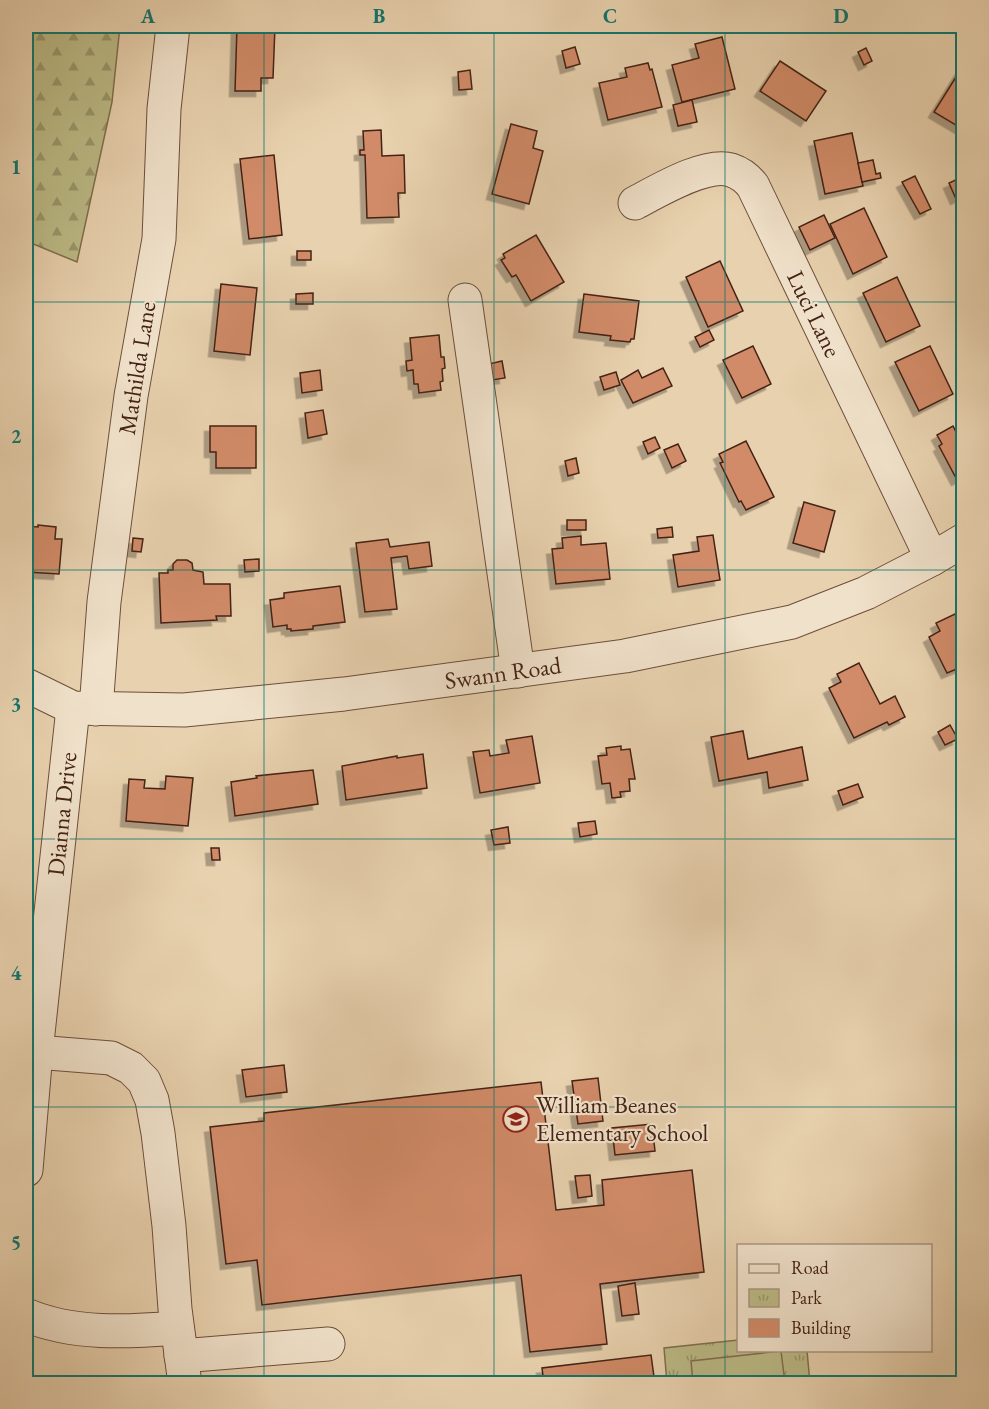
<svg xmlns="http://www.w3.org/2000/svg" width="989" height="1409" font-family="'EB Garamond',serif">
<defs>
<pattern id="forest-firs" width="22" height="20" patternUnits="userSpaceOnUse" patternTransform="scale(1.5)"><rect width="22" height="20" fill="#bbba86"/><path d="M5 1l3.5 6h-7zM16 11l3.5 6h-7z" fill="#9a976c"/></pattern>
<pattern id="park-tufts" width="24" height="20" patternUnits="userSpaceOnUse" patternTransform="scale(1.5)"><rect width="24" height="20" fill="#bbba86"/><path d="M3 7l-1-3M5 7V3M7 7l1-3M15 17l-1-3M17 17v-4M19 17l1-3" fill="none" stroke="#9a976c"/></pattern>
<filter id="shadow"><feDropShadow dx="-5.5" dy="5.5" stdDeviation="0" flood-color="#0004"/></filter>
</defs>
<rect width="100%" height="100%" fill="#e8d1ae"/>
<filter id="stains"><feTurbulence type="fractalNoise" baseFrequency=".00333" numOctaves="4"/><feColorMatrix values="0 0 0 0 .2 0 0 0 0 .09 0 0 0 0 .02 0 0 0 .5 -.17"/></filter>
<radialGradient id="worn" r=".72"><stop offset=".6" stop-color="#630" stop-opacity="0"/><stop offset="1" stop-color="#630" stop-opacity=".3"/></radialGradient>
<path fill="url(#forest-firs)" stroke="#806e4e" stroke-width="1.5" d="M26,26H120L112,102L77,262L26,241Z"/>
<path fill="url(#park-tufts)" stroke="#806e4e" stroke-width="1.5" d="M738,1340V1350L807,1351L810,1383H667L664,1348Z"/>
<path fill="#bbba86" stroke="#806e4e" stroke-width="1.5" d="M781,1351L785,1383H693L691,1361Z"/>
<g fill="#d18b68" stroke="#442215" stroke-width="1.5" filter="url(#shadow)">
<path d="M237,26H275L273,78H261V91H235Z"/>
<path d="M722,37L735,89L682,102L672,65L699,58L695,44Z"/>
<path d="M575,47L580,64L566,68L562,51Z"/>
<path d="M866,48L872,61L864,65L858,52Z"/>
<path d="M780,61L826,91L806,121L760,91Z"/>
<path d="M648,63L650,70L652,69L662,107L608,120L599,83L627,77L625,68Z"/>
<path d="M961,69L964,70V130L934,112Z"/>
<path d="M470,70L472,89L459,90L458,72Z"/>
<path d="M692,100L697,122L678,126L673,105Z"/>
<path d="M511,124L537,131L533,148L543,151L529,204L492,194Z"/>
<path d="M381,130L382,156L404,155L405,193H398L399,217L367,218L365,155H360V150H364L363,131Z"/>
<path d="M852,133L863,186L825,194L814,141Z"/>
<path d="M274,155L282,235L249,239L240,159Z"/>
<path d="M873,160L876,174L880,173L881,178L862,182L858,163Z"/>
<path d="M915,176L931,209L920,214L902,182Z"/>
<path d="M964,176V195L956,199L949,183Z"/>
<path d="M864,208L887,257L853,274L830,224Z"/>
<path d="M824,215L835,238L810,250L799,227Z"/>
<path d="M536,235L564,282L531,301L516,275L512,277L501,260L505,258L503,254Z"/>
<rect x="297" y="251" width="14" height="9"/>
<path d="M720,261L743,311L708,327L686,277Z"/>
<path d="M897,277L920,326L886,342L863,293Z"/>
<path d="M221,284L257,288L250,355L214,351Z"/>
<path d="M313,293V304H296V294Z"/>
<path d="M584,294L639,301L634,339H631L630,342L610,340L611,336L579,332Z"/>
<path d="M709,330L714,340L700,347L695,337Z"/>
<path d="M439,335L441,357H444L445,368L442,369L443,381L440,382L441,390L419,393L418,384H414L413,370L407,371L406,361L412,360L410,338Z"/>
<path d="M753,346L771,384L742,398L723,360Z"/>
<path d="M930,346L953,394L919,411L895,362Z"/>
<path d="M502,361L505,378L492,380L489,364Z"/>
<path d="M663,368L672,386L633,403L621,380L638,370L642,378Z"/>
<path d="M320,370L322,390L302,393L300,373Z"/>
<path d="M616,372L620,385L604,390L600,377Z"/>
<path d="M323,410L327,434L308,438L305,413Z"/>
<path d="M210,426H256V468H216V452H210Z"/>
<path d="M953,426L958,436L964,433V476L957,480L939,446L942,444L937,435Z"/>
<path d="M655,437L660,448L648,454L643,442Z"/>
<path d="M746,441L774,497L746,510L741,501L739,502L720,463L723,462L719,454Z"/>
<path d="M678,444L686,461L672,468L664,450Z"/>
<path d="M576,458L579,473L568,476L565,461Z"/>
<path d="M804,502L835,511L824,552L793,543Z"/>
<rect x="567" y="520" width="19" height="10"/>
<path d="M38,525L56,527L55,539H62L59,574L26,572V526L38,527Z"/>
<path d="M672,527L673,537L658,538L657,529Z"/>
<path d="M713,535L720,580L678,587L673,555L699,551L697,537Z"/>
<path d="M581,536V545L606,543L610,579L556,584L552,549L563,548L562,538Z"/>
<path d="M133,538L143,539L141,552L132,551Z"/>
<path d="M388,539L390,547L429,542L432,566L409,569L407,556L391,558L397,609L365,612L356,543Z"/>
<path d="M259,559V571L245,572L244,560Z"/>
<path d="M177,560H187L192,563L193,570L203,572L204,584H230L231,616H216L217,620L161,623L159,573H168V570H173V564Z"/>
<path d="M340,586L345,622L313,626V629L291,631V629H287V625L273,627L270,600L284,598V593Z"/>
<path d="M955,614L964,630V666L947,673L929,637L940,631L936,623Z"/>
<path d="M859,663L880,704L895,696L905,717L889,725L887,722L854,738L829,688L841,682L837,674Z"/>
<path d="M950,725L958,739L945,745L938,732Z"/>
<path d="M743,731L748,759L802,747L808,780L769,788L767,772L719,781L711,737Z"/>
<path d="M532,736L540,783L480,793L473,752L489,750L490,756L509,753L506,740Z"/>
<path d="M621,746V750L630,749L635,779H629L630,791L620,792L621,797L612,798L610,783L602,784L598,756L607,755L606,748Z"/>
<path d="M423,754L427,788L346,800L342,766L397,756V758Z"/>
<path d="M313,770L318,804L235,816L231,782L257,778L256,776Z"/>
<path d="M166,776L193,778L188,826L126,821L129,779L145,780L144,788L165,789Z"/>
<path d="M858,784L863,797L843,805L838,791Z"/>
<path d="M595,821L597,834L580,837L578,823Z"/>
<path d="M508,827L510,843L494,845L491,830Z"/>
<path d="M211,848H219L220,860H212Z"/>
<path d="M284,1065L287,1092L246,1097L242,1070Z"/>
<path d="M598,1078L603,1121L578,1124L572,1081Z"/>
<path d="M541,1082L556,1210L604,1205L602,1180L692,1170L704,1272L600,1284L607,1344L530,1352L521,1275L262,1305L257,1260L226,1264L210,1127L264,1121V1113Z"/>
<path d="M652,1124L655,1151L615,1155L612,1128Z"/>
<path d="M590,1175L592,1196L578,1198L575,1176Z"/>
<path d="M635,1283L639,1314L622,1316L618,1286Z"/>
<path d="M651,1355L655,1384H544L542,1368Z"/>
</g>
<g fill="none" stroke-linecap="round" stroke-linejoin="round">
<g stroke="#6d4e3b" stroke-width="35">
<g id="minor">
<path d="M635,203C658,191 706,162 731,170C740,173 747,178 753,186L932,559"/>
<path d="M465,300L518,671"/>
<path d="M26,685L73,708L184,710L344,694L625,656L792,622L866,593L932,559L964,540"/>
<path d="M96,709L104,602L131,396L159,239L164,109L173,26"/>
<path d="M26,1053L36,1052L111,1058L131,1068L144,1081L152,1100L158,1133L169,1226L175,1309L185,1384"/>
<path d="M26,1170L36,1052L73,708"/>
<path d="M26,1315C73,1335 127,1332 177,1328"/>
<path d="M181,1356L328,1344"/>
</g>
</g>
<use href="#minor" stroke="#f0e1ca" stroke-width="33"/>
</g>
<path fill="none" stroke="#0f766e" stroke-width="1.5" stroke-opacity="0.55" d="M264,26V1384M494,26V1384M725,26V1384M26,302H964M26,570H964M26,839H964M26,1107H964"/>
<defs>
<g id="school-ring" transform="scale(1.35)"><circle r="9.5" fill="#f0e1ca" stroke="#8f2418" stroke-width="1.5"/><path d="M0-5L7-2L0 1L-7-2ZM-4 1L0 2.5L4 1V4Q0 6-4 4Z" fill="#8f2418"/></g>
</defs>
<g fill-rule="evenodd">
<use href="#school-ring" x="516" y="1119"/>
</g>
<g text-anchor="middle" stroke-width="4.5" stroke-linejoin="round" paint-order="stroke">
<g font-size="24" fill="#442215" stroke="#f0e1ca">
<text transform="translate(814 314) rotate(64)" y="8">Luci Lane</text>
<text transform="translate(137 368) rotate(-81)" y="8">Mathilda Lane</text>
<text transform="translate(503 673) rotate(-8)" y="8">Swann Road</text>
<text transform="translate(62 814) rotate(-84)" y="8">Dianna Drive</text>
</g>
<g font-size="24" fill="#442215" stroke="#f0e1ca" text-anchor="start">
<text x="536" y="1113">William Beanes<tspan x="536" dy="28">Elementary School</tspan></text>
</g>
</g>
<rect width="989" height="1409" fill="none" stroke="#e8d1ae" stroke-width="66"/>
<rect x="737" y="1244" width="195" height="108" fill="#f0e1ca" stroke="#ab9582" stroke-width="1.5"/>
<rect x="749" y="1264" width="30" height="9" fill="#f0e1ca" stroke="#ab9582" stroke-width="1.5"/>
<text x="791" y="1274" font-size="18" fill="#442215">Road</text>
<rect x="749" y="1289" width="30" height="18" fill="url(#park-tufts)" stroke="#ab9582" stroke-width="1.5"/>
<text x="791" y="1304" font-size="18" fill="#442215">Park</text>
<rect x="749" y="1319" width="30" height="18" fill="#d18b68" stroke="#ab9582" stroke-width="1.5"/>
<text x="791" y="1334" font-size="18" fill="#442215">Building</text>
<rect x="33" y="33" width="923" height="1343" fill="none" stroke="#0f766e" stroke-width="2"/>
<g font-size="20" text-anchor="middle" font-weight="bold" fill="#0f766e">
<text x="148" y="23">A</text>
<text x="379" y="23">B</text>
<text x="610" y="23">C</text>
<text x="841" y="23">D</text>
<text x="16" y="174">1</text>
<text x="16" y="443">2</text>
<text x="16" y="711">3</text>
<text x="16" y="980">4</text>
<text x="16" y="1249">5</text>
</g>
<rect width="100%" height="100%" filter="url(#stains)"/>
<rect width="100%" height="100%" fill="url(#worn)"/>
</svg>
